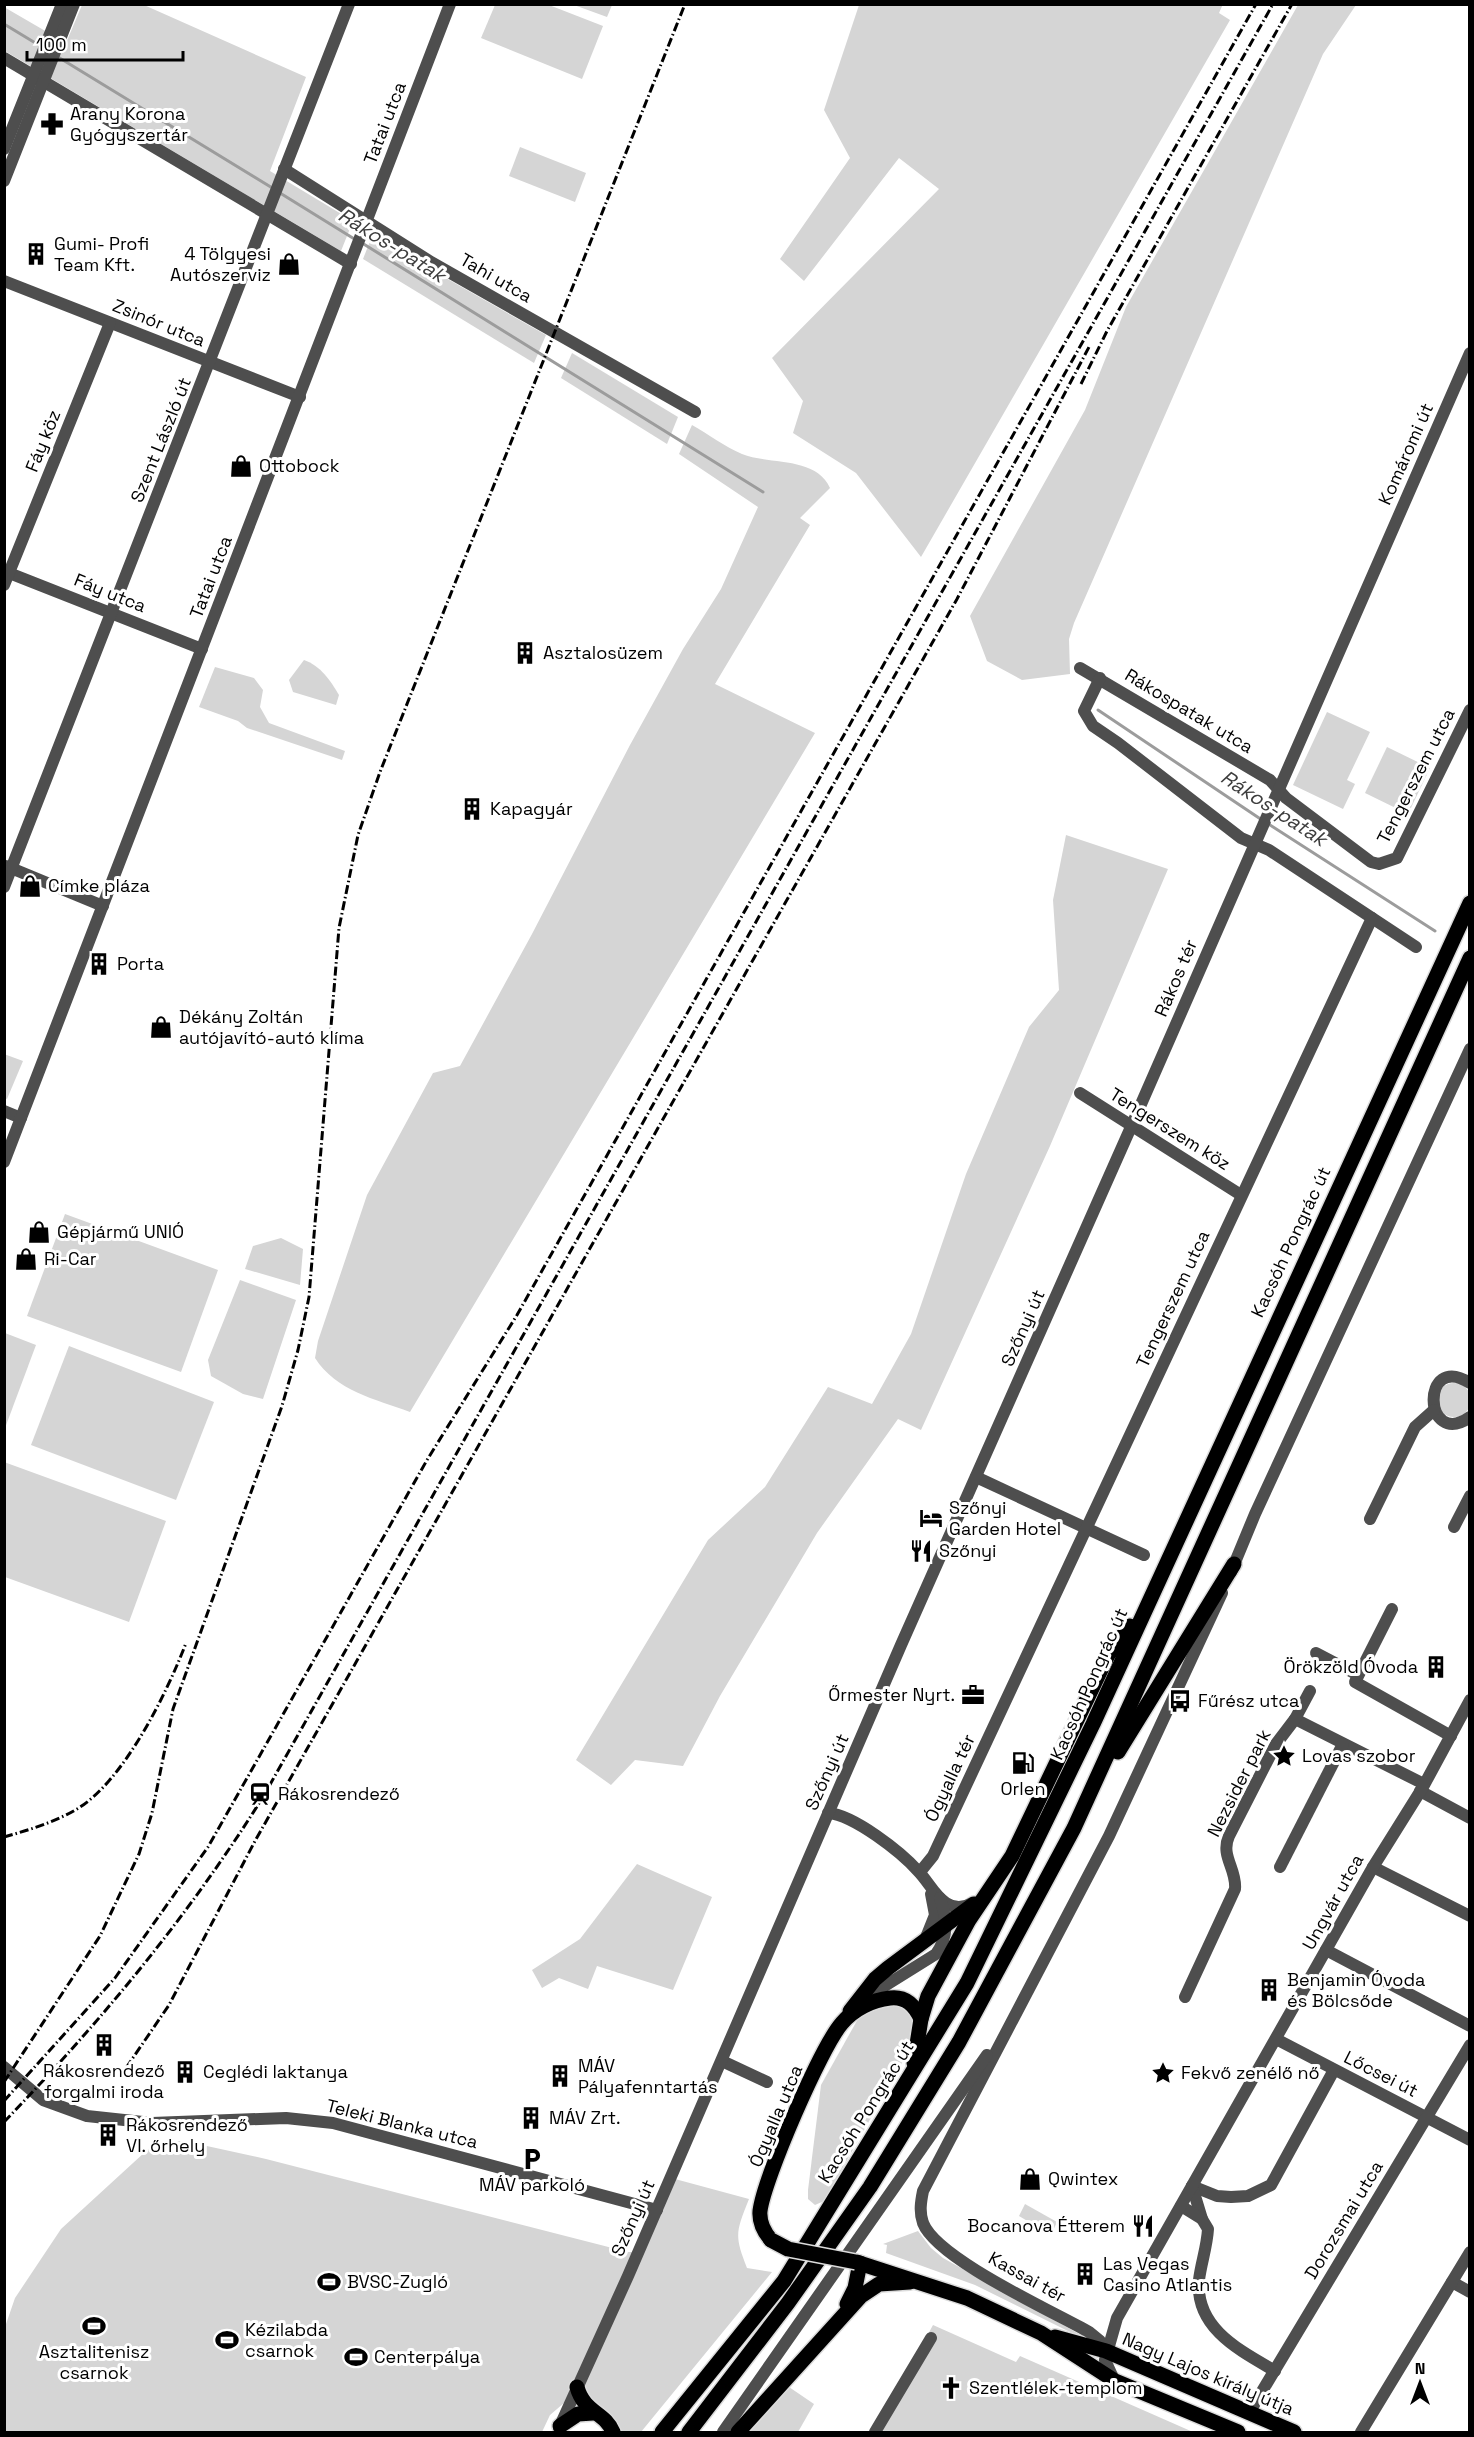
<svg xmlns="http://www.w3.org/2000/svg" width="1474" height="2437" font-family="'Space Grotesk',sans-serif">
<rect width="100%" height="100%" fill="#fff"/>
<g fill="#d5d5d5">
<path d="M82,5H144L306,77L270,171L353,221L341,251L5,51L4,7L66,43Z"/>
<path d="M495,5H549L603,26L582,79L481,38Z"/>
<path d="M574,5L612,4V5L607,17Z"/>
<path d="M859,5L1223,4L1219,13L1230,20L921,557L856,473L793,433L803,401L772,358L939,189L899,158L804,281L780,259L850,158L824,110Z"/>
<path d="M1298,5H1356L1323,54L1074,623L1069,639L1070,674L1022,680L987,661L970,616L1085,410L1126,307Z"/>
<path d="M520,147L586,173L575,202L509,176Z"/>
<path d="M372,236L546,335L534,363L363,259Z"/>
<path d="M572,353L678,417L667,444L561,378Z"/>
<path d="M692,425C708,434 725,447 742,454C769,465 816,456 830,488L800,518L810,525L715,684L815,733L410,1412C375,1399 336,1391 315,1358L318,1341L367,1195L433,1073L460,1066L532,934L630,745L683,649L721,589L758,507L679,454Z"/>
<path d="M304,660C321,666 330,680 339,695L336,705L293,692L289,680Z"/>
<path d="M215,667L254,678L263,690L260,707L269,723L345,751L342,760L247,728L238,721L199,707Z"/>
<path d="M1327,712L1370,732L1347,780L1355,784L1343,809L1293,785Z"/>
<path d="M1387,747L1430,768L1408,814L1365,793Z"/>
<path d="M1066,835L1168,869L1050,1146L921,1430L898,1419L817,1533L720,1696L683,1766L635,1760L611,1785L576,1760L708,1540L765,1487L828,1387L872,1404L911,1334L966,1174L1029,1027L1059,990L1053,900Z"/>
<path d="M4,1054L23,1061L7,1099L5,1098Z"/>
<path d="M65,1214L218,1270L181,1372L27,1316Z"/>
<path d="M281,1238L303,1249L300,1285L245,1269L253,1246Z"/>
<path d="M240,1280L296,1300L263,1399L243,1394L211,1376L208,1360Z"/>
<path d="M5,1333L36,1345L5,1428Z"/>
<path d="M69,1346L214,1402L176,1500L31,1445Z"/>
<circle cx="1454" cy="1400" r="17"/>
<path d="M4,1462L166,1521L129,1622L5,1577Z"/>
<path d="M637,1864L712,1897L673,1990L597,1966L588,1989L559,1978L542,1988L532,1970L580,1939Z"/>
<path d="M893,2001L914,2013L916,2038L824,2201L815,2205L808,2199V2190L821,2085L859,2017L868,2009Z"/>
<path d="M157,2141H184L266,2159L628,2252H638L675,2179L749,2199C736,2232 734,2235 747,2268L772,2272L641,2432H618L586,2395L585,2385L550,2415L542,2432H5V2327L15,2298L61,2229Z"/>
<path d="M1025,2204L1057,2222L1051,2235L1019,2216Z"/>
<path d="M918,2231L931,2248L943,2258L1081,2335H1076L975,2285L886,2253L887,2245L883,2244Z"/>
<path d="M933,2325L1016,2362L1020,2356L1193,2432H875Z"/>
<path d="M789,2387L814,2404L798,2432H747Z"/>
</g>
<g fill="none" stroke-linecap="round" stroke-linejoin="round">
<g stroke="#9c9c9c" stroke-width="3">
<path d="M4,24L42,47"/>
<path d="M58,57L274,189"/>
<path d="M280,193L356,240"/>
<path d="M362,243L763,492"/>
<path d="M1098,710L1262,820"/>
<path d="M1267,823L1435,931"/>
</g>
<g stroke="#dbdbdb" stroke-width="18">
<g id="major">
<path d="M1118,1752L1234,1564"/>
<path d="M850,2011L875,1979L888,1968L974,1904"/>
<path d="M914,2063L921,2019L928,1996L969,1920L1012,1856L1108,1655L1130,1626"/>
<path d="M771,2240C764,2232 759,2223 760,2211C764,2179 821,2047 842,2023C854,2009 872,2000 890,1998C906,1996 915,2006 921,2019"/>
<path d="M856,2262L967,2298L1041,2333L1115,2381L1238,2432"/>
<path d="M847,2304L855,2288L860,2263"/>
<path d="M1055,2337L1106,2351L1294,2432"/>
<path d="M577,2387C584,2413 605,2412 613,2432"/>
<path d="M560,2426L578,2414L593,2413"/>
<path d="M662,2432L784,2281L967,1983L1093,1724L1470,903"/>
<path d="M689,2432L788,2303L870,2187L959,2042L1074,1828L1470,958"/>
<path d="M738,2432L861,2296L879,2284L910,2282"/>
</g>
</g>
<g stroke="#4e4e4e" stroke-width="12">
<path d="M4,58L351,264"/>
<path d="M4,149L62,4"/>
<path d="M284,169L431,262L695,412"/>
<path d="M4,181L74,4"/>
<path d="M4,281L300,397"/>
<path d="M4,571L202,649"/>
<path d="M4,585L110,323"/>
<path d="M1080,668L1270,780L1286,798L1371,862L1379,864L1397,858L1470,710"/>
<path d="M1100,678L1084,711L1093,726L1118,743L1241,838L1269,850L1416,947"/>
<path d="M6,866L103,906"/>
<path d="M4,887L349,4"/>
<path d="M1080,1093L1241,1195"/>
<path d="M4,1111L21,1118"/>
<path d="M4,1162L450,4"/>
<path d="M1470,1383C1420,1351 1423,1450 1470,1417"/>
<path d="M976,1477L1144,1555"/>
<path d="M1370,1519L1415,1427L1434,1410"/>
<path d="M1454,1527L1470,1496"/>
<path d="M1231,1572L1255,1514L1470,1049"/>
<path d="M1392,1609L1355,1682L1451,1736"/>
<path d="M1316,1653L1358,1675"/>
<path d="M1295,1719L1424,1784"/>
<path d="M1420,1791L1470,1818"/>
<path d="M828,1813C854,1815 901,1852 918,1871C928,1881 934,1895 946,1903C955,1909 964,1908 972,1903"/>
<path d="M1280,1867L1343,1744"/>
<path d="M1373,1867L1470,1916"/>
<path d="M920,1872L933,1856L1372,918"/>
<path d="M925,1940L935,1915L931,1894"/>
<path d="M1326,1950L1470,2026"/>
<path d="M1185,1997L1235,1889C1237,1869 1220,1856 1229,1836L1276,1744L1295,1719L1310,1691"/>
<path d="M860,2005L875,1992L936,1954C949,1936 947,1919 940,1898"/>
<path d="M1276,2039L1470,2140"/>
<path d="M722,2061L767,2082"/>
<path d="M4,2067L43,2100L87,2116L152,2123L286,2118L333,2123L657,2210"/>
<path d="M1192,2186L1217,2196L1231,2197L1248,2196L1271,2185L1334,2070"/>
<path d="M1192,2186L1202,2219"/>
<path d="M1181,2206L1202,2219L1208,2229C1207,2247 1201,2263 1199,2280C1195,2328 1239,2350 1275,2371"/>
<path d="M1452,2282L1470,2292"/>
<path d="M1106,2351L1100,2341L1089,2332C1052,2311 937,2259 923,2223C919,2212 921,2201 923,2191L1109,1836L1222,1593"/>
<path d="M1114,2380L1105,2360L1117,2318L1373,1867L1423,1787L1470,1700"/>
<path d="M1249,2413L1470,2045"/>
<path d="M559,2428L628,2276L901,1645L1131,1127L1470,353"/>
<path d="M723,2432L987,2055"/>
<path d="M875,2432L931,2338"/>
<path d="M1361,2432L1470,2252"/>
</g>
<use href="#major" stroke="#000" stroke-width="15"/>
<g stroke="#000" stroke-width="3" stroke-dasharray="9 3 1.5 3" stroke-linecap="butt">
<path d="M1081,384L1107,331L1292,4"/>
<path d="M4,1837C29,1830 55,1822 77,1809C124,1781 167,1693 186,1643"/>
<path d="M126,2068L169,2005L255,1841L957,599L1089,347"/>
<path d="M4,2082L100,1936L139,1854L152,1813L173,1709L282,1406L298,1350L309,1297L339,928L358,835L380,772L685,4"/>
<path d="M4,2101L115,1978L208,1847L427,1460L517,1315L1256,4"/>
<path d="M4,2122C102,2020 188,1917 263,1797L1273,4"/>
</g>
<g stroke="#dbdbdb" stroke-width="18" stroke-linecap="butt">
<path id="major-bridge" d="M771,2240L788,2249L856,2262"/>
</g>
<use href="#major-bridge" stroke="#000" stroke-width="15"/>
</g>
<defs>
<g id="pharmacy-bare" transform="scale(1.8)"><path d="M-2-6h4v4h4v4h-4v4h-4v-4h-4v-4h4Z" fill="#000" stroke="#fff" stroke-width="2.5" paint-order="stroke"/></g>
<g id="building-bare" transform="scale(1.8)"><path d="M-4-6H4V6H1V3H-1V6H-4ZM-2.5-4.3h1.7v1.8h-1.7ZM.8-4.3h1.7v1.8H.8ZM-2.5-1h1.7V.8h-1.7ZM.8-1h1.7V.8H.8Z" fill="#000" stroke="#fff" stroke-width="2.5" paint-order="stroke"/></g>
<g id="shop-bare" transform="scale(1.8)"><path d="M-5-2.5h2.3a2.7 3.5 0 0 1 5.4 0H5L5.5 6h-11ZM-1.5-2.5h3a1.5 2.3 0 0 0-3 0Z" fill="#000" stroke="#fff" stroke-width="2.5" paint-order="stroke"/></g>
<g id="hotel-bare" transform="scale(1.8)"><path d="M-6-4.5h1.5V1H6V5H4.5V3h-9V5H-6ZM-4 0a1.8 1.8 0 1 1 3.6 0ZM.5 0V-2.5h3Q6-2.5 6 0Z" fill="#000" stroke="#fff" stroke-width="2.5" paint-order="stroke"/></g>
<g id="restaurant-bare" transform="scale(1.8)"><path d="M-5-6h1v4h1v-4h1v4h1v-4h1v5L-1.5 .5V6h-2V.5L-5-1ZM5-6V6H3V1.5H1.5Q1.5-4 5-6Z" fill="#000" stroke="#fff" stroke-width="2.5" paint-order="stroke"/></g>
<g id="office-bare" transform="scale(1.8)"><path d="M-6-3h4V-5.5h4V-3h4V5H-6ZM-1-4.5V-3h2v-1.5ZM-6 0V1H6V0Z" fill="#000" stroke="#fff" stroke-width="2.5" paint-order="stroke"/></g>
<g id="bus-bare" transform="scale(1.8)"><path d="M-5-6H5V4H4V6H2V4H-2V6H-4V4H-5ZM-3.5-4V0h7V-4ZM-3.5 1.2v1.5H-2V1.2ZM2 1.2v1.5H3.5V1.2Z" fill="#000" stroke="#fff" stroke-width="2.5" paint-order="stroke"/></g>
<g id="sight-bare" transform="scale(1.8)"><path d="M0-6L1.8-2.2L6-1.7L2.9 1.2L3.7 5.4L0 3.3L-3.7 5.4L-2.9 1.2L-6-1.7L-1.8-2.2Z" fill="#000" stroke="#fff" stroke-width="2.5" paint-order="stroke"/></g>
<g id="fuel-bare" transform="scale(1.8)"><path d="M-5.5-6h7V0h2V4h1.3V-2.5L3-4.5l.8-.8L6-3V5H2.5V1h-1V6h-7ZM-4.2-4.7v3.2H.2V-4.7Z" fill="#000" stroke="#fff" stroke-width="2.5" paint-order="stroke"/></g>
<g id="station-bare" transform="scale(1.8)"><path d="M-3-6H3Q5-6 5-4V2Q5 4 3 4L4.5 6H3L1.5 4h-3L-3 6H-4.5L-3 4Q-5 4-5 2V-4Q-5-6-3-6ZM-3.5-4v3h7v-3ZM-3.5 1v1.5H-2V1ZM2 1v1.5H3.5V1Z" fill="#000" stroke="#fff" stroke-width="2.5" paint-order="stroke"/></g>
<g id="parking-bare" transform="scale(1.8)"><path d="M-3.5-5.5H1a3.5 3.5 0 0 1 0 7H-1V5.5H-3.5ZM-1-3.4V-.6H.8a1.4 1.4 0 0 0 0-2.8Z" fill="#000" stroke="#fff" stroke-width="2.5" paint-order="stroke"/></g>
<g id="stadium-bare" transform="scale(1.8)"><path d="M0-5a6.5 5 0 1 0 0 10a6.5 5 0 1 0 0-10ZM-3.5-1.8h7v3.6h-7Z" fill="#000" stroke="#fff" stroke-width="2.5" paint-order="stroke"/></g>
<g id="church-bare" transform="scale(1.8)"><path d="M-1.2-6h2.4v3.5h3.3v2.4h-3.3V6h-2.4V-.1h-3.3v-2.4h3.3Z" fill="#000" stroke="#fff" stroke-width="2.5" paint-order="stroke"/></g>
</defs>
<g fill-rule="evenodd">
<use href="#pharmacy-bare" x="52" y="124"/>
<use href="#building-bare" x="36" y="254"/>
<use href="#shop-bare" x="289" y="264"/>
<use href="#shop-bare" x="241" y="466"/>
<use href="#building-bare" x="525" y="653"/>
<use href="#building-bare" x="472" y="809"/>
<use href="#shop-bare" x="30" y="886"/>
<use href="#building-bare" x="99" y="964"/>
<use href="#shop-bare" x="161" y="1027"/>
<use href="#shop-bare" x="39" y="1232"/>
<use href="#shop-bare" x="26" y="1259"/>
<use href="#hotel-bare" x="931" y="1518"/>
<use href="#restaurant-bare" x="921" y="1551"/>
<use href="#building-bare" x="1436" y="1667"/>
<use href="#office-bare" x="973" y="1695"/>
<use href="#bus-bare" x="1180" y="1701"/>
<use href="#sight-bare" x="1284" y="1756"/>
<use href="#fuel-bare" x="1023" y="1763"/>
<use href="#station-bare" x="260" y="1794"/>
<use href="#building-bare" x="1269" y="1990"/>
<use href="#building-bare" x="104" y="2045"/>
<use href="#building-bare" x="185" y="2072"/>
<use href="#sight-bare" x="1163" y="2073"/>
<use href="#building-bare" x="560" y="2076"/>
<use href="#building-bare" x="531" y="2118"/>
<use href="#building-bare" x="108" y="2135"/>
<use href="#parking-bare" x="532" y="2159"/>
<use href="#shop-bare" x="1030" y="2179"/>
<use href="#restaurant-bare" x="1143" y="2226"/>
<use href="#building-bare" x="1085" y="2274"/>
<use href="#stadium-bare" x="329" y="2282"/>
<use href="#stadium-bare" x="94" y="2326"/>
<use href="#stadium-bare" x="227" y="2340"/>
<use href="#stadium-bare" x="356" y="2357"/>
<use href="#church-bare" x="951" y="2388"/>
</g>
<g text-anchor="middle" stroke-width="6" stroke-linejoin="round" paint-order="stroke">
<g font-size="18" fill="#000" stroke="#fff" text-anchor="start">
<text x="70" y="120">Arany Korona<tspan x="70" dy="21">Gyógyszertár</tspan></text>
<text x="54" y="250">Gumi- Profi<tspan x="54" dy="21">Team Kft.</tspan></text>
<text x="271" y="260" text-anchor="end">4 Tölgyesi<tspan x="271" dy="21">Autószerviz</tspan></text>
<text x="259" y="472">Ottobock</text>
<text x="543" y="659">Asztalosüzem</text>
<text x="490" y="815">Kapagyár</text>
<text x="48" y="892">Címke pláza</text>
<text x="117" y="970">Porta</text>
<text x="179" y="1023">Dékány Zoltán<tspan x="179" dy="21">autójavító-autó klíma</tspan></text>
<text x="57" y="1238">Gépjármű UNIÓ</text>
<text x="44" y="1265">Ri-Car</text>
<text x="949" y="1514">Szőnyi<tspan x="949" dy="21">Garden Hotel</tspan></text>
<text x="939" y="1557">Szőnyi</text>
<text x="1418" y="1673" text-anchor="end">Örökzöld Óvoda</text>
<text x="955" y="1701" text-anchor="end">Őrmester Nyrt.</text>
<text x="1198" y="1707">Fűrész utca</text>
<text x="1302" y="1762">Lovas szobor</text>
<text x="1023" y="1795" text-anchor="middle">Orlen</text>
<text x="278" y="1800">Rákosrendező</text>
<text x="1287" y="1986">Benjamin Óvoda<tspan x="1287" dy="21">és Bölcsőde</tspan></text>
<text x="578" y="2072">MÁV<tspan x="578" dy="21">Pályafenntartás</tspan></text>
<text x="104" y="2077" text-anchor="middle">Rákosrendező<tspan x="104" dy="21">forgalmi iroda</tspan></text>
<text x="203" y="2078">Ceglédi laktanya</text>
<text x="1181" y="2079">Fekvő zenélő nő</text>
<text x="549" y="2124">MÁV Zrt.</text>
<text x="126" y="2131">Rákosrendező<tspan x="126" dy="21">VI. őrhely</tspan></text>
<text x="1048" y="2185">Qwintex</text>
<text x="532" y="2191" text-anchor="middle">MÁV parkoló</text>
<text x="1125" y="2232" text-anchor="end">Bocanova Étterem</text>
<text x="1103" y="2270">Las Vegas<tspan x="1103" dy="21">Casino Atlantis</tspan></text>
<text x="347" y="2288">BVSC-Zugló</text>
<text x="245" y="2336">Kézilabda<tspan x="245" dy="21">csarnok</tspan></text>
<text x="94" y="2358" text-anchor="middle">Asztalitenisz<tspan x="94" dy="21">csarnok</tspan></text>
<text x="374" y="2363">Centerpálya</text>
<text x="969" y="2394">Szentlélek-templom</text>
</g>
<g font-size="18" fill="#000" stroke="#fff">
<text transform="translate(385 123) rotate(-69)" y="6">Tatai utca</text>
<text transform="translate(496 278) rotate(30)" y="6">Tahi utca</text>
<text transform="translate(159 323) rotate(22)" y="6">Zsinór utca</text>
<text transform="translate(161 440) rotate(-68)" y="6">Szent László út</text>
<text transform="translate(43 441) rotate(-68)" y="6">Fáy köz</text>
<text transform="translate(1406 454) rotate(-66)" y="6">Komáromi út</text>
<text transform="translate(211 577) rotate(-69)" y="6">Tatai utca</text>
<text transform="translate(110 593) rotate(22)" y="6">Fáy utca</text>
<text transform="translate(1189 711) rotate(31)" y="6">Rákospatak utca</text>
<text transform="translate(1416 776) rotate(-63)" y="6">Tengerszem utca</text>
<text transform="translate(1176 978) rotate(-67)" y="6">Rákos tér</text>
<text transform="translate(1170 1129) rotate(32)" y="6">Tengerszem köz</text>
<text transform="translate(1291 1242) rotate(-65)" y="6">Kacsóh Pongrác út</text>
<text transform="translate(1173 1299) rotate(-65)" y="6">Tengerszem utca</text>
<text transform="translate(1023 1328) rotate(-66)" y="6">Szőnyi út</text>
<text transform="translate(1089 1684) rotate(-66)" y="6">Kacsóh Pongrác út</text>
<text transform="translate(827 1772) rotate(-66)" y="6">Szőnyi út</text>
<text transform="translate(950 1778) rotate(-65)" y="6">Ógyalla tér</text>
<text transform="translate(1239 1783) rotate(-63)" y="6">Nezsider park</text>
<text transform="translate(1333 1902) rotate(-61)" y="6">Ungvár utca</text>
<text transform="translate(1381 2074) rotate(27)" y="6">Lőcsei út</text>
<text transform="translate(866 2112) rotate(-58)" y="6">Kacsóh Pongrác út</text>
<text transform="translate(776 2116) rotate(-67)" y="6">Ógyalla utca</text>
<text transform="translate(402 2124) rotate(14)" y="6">Teleki Blanka utca</text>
<text transform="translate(633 2218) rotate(-66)" y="6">Szőnyi út</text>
<text transform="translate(1344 2220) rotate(-59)" y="6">Dorozsmai utca</text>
<text transform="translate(1027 2277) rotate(29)" y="6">Kassai tér</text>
<text transform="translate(1208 2374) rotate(23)" y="6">Nagy Lajos király útja</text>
</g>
<g font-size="20" font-style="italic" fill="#3d3d3d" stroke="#fff">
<text transform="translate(392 245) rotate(32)" y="7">Rákos-patak</text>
<text transform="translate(1274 808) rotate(33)" y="7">Rákos-patak</text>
</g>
</g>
<rect width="1474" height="2437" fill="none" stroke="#000000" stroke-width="12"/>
<g transform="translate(1420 2383)" stroke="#ffffff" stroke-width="4.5" paint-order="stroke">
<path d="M0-4.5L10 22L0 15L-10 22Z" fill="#000000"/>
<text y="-9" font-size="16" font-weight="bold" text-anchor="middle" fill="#000000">N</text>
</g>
<path d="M27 51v9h156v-9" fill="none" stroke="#000000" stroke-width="3"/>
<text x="36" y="51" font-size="18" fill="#000000" stroke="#ffffff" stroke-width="4.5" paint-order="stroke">100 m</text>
</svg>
